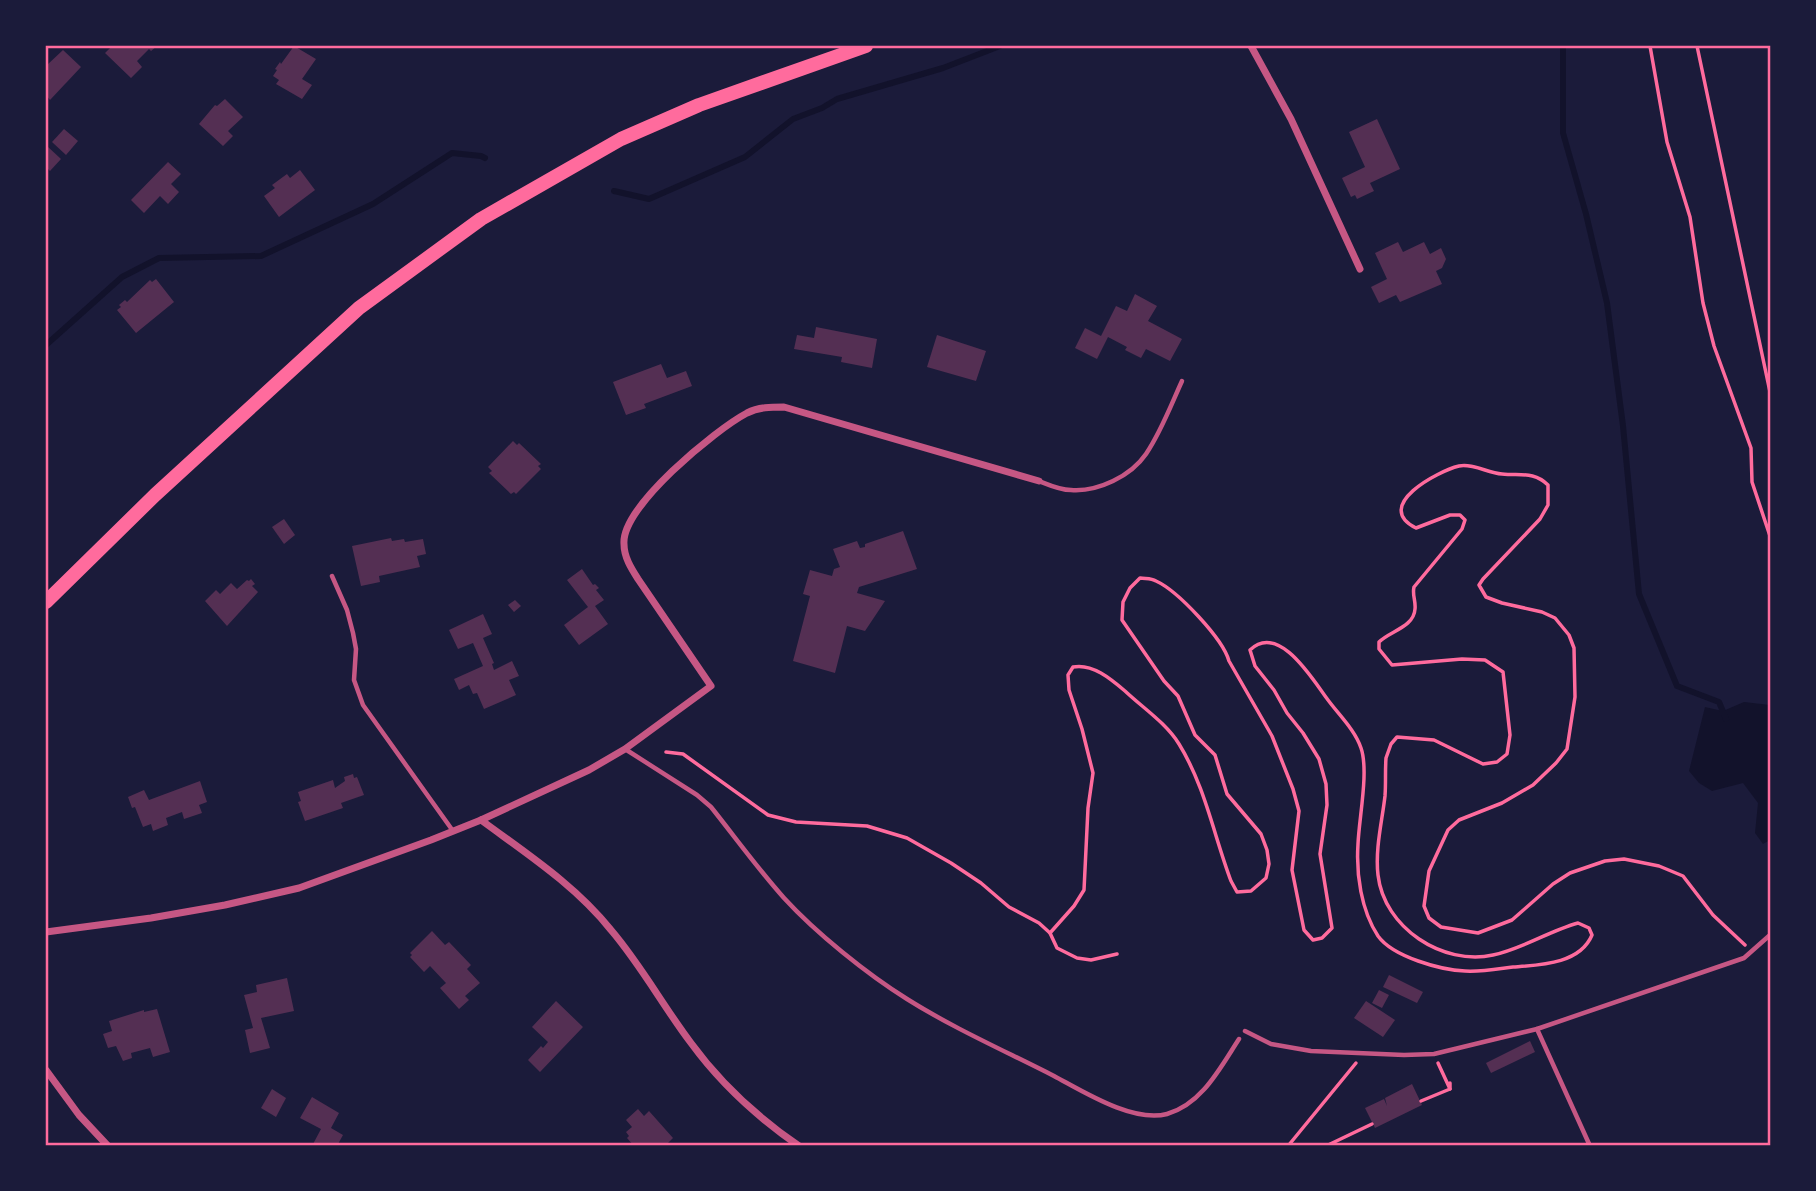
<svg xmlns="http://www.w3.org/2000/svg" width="1816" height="1191" font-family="'PT Sans',sans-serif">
<rect width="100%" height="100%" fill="#1b1b3a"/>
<path fill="#12122b" d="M1744,702L1770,705V840L1763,844L1755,833L1758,803L1743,783L1712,791L1699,783L1689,771L1705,707L1723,711Z"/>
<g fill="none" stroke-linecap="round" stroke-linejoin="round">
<g stroke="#12122b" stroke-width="6">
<path d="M1563,46V133L1586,214L1607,303L1623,426L1639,594L1677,686L1719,702L1726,719"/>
<path d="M614,191L649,199L745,157L793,119L822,108L837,99L943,68L1000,46"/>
<path d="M46,345L122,277L159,258L261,256L373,204L452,153L481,156L485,158"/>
</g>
</g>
<g fill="#542f53">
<path d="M112,46H157L151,51L149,49L137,61L142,67L131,78L105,53Z"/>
<path d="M294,46L316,59L302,79L312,85L302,99L276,84L279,80L273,76L277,70L275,69L280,62L281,64Z"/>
<path d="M63,50L81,67L50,100L46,95V66Z"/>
<path d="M225,99L243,117L228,131L233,136L223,146L199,124L215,105L217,106Z"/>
<path d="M1377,119L1400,169L1370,183L1374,191L1357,199L1355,195L1351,197L1342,178L1365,167L1349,132Z"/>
<path d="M64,129L78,141L66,155L52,142Z"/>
<path d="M47,146L61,159L50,171L46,167Z"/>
<path d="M168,162L181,174L171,184L179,192L168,204L160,196L144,213L131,200Z"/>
<path d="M300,170L315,190L279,217L264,196L275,188L272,185L287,174L290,178Z"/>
<path d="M1398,242L1403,252L1424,242L1430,254L1441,248L1446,259L1442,268L1436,271L1442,284L1400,302L1396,295L1379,303L1371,287L1387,279L1375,253Z"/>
<path d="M156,279L174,302L136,333L117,310L121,307L119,305L125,300L127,302L150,280L152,282Z"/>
<path d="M1135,294L1157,306L1148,321L1182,339L1170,361L1146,349L1141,358L1125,350L1127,347L1108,337L1097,359L1075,348L1085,328L1101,336L1116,306L1127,311Z"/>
<path d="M816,327L877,339L872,368L841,362L842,357L794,349L797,335L814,338Z"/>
<path d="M937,335L986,351L976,381L927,367Z"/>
<path d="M661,364L667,378L686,371L692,386L644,404L646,408L626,415L613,382Z"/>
<path d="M513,441L517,445L519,443L541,464L538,466L541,469L516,494L514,492L511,494L489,473L492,471L488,467Z"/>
<path d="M284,519L295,535L284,544L272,527Z"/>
<path d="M903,531L917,569L859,587L857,593L885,601L865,631L847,626L835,673L793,661L810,596L803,594L810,570L832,576L834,569L840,567L833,549L857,541L860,548L865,547V544Z"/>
<path d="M391,538L392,541L404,539L405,542L423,539L426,554L417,556L420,567L379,576L380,582L361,586L352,546Z"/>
<path d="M582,569L593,585L595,584L599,588L596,590L604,600L595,606L608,624L579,645L564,625L588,607L567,580Z"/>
<path d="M251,579L255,584L252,586L258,592L227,626L205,601L216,590L220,594L231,583L237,589L247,580L249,581Z"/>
<path d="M515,600L521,606L514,612L508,605Z"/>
<path d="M483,614L492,634L483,638L494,663L492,664L494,670L512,661L519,676L509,680L516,695L484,709L477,693L473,694L469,685L459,690L454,679L483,666L473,643L458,649L449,630Z"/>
<path d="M353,774L354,778L357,777L364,795L341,803L343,808L305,821L298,802L301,801L298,792L333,780L335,788L345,781L344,777Z"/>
<path d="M200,781L207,802L199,805L202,813L184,819L182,812L166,818L168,825L153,831L151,824L143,827L135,807L132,808L128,797L144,790L149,800Z"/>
<path d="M432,931L445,945L449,942L471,965L467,969L480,983L465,996L469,1000L459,1009L440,988L446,983L430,966L424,972L410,957L412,955L410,953Z"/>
<path d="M1389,975L1423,992L1417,1003L1383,987Z"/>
<path d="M287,978L294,1011L261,1018L270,1048L250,1053L245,1030L253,1028L244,995L257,992L256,985Z"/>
<path d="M1379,990L1389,995L1382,1008L1372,1003Z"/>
<path d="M556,1001L583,1027L540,1072L528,1060L541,1046L543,1048L548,1042L532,1027Z"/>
<path d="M1366,1001L1395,1020L1383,1037L1354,1018Z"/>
<path d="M157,1009L170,1052L153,1057L150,1048L131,1053L132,1058L123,1061L116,1046L108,1048L103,1034L112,1031L109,1021L144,1010V1012Z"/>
<path d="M1530,1041L1535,1052L1491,1073L1486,1063Z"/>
<path d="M1412,1084L1422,1105L1375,1128L1365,1108L1384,1099L1387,1106L1385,1098Z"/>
<path d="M272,1089L286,1098L276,1117L261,1108Z"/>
<path d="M312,1097L339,1113L331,1128L343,1135L337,1146H312L321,1129L300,1118Z"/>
<path d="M638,1109L644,1116L649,1111L673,1138L665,1146H634L627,1138L629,1136L626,1132L632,1127L626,1120Z"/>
</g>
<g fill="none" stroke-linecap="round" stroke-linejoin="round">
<g stroke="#ff6b9d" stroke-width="3.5">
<path d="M1650,46L1667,142L1690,217L1703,303L1714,346L1751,448L1752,482L1770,536"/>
<path d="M1697,46L1770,392"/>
<path d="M666,752L683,754L768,815L796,822L867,826L907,838L951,863L981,883L1009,907L1039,923L1050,933L1057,948L1077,958L1091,960L1117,954"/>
<path d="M1050,933L1074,906L1084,890L1088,808L1093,773L1082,729L1069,690L1068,675L1073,667C1092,663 1111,679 1125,691C1143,708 1166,723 1179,744C1205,786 1214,836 1231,881L1237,892L1251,891L1266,878L1269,864L1267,850L1261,834L1227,794L1215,755L1195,735L1178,696L1164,681L1122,620L1123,602L1130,588L1140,578C1146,579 1151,578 1156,581C1178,591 1223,639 1229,661L1272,736L1293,789L1299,811L1292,870L1304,930L1313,940L1322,938L1332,928L1320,854L1327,805L1326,784L1319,759L1303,733L1287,713L1274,690L1255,666L1250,650C1279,622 1313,680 1328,700C1339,715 1355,730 1361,748C1369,771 1359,818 1358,844C1356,874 1361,910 1378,936C1393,957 1441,970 1465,971C1481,972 1497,969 1513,967C1540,965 1580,964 1592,935L1589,928L1578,923C1549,931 1522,949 1493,955C1443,966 1384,928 1378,875C1375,849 1382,822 1385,796C1386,783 1385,771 1386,758L1391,744L1397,737L1434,740L1483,764L1497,762L1507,754L1510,735L1503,672L1485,660L1462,659L1392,665L1379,649V642C1390,631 1414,627 1415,609C1416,601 1412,595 1414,587L1462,529L1465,520L1460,515H1450L1416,528C1372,506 1438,471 1459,466C1472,463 1488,473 1502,474C1520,476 1534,471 1548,485V505L1540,519L1483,579L1479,585L1486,597L1502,603L1542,612L1555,618L1569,635L1574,648L1575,697L1567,749L1556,763L1533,785L1502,803L1459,820L1448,830L1429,871L1424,906L1429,918L1441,927L1478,933L1512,920L1553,884L1570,873L1605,861L1624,859L1659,866L1683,876L1713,915L1745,945"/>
<path d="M1438,1063L1450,1089V1083"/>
<path d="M1421,1101L1450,1089"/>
<path d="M1288,1146L1356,1063"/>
<path d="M1326,1146L1372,1124"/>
</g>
<g stroke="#c65784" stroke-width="4.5">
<path d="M1039,481C1049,485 1060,490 1071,490C1098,492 1131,476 1146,454C1161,432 1171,405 1182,381"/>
<path d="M332,576L347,610L353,633L356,649L354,680L363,705L453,831"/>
<path d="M625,749L697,795L711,807C735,837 758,869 784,898C816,933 867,974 907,999C953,1028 1005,1051 1054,1076C1084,1092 1133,1123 1167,1114C1202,1104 1220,1068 1239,1039"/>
<path d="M1537,1029L1744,958L1770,935"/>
<path d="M1245,1031L1271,1044L1311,1051L1404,1055L1434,1054L1537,1029L1590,1146"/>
</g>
<g stroke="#c65784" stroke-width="7">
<path d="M1251,46L1291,119L1360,269"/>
<path d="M481,820C527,854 575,885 611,930C641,965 663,1006 691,1043C721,1084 757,1117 799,1146"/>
<path d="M46,932L151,918L225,905L299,888L431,840L481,820L589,770L625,749L711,686L638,579C631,568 624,557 624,544C621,507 715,430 747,413C759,407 771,407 784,407L1039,481"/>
<path d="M46,1070L79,1115L108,1146"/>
</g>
<path stroke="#ff6b9d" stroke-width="14" d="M46,602L155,495L359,308L481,219L621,139L699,105L866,46"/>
</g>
<rect width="1816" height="1191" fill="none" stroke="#1b1b3a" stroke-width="94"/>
<rect x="47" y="47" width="1722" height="1097" fill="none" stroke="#ff6b9d" stroke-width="2.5"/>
</svg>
